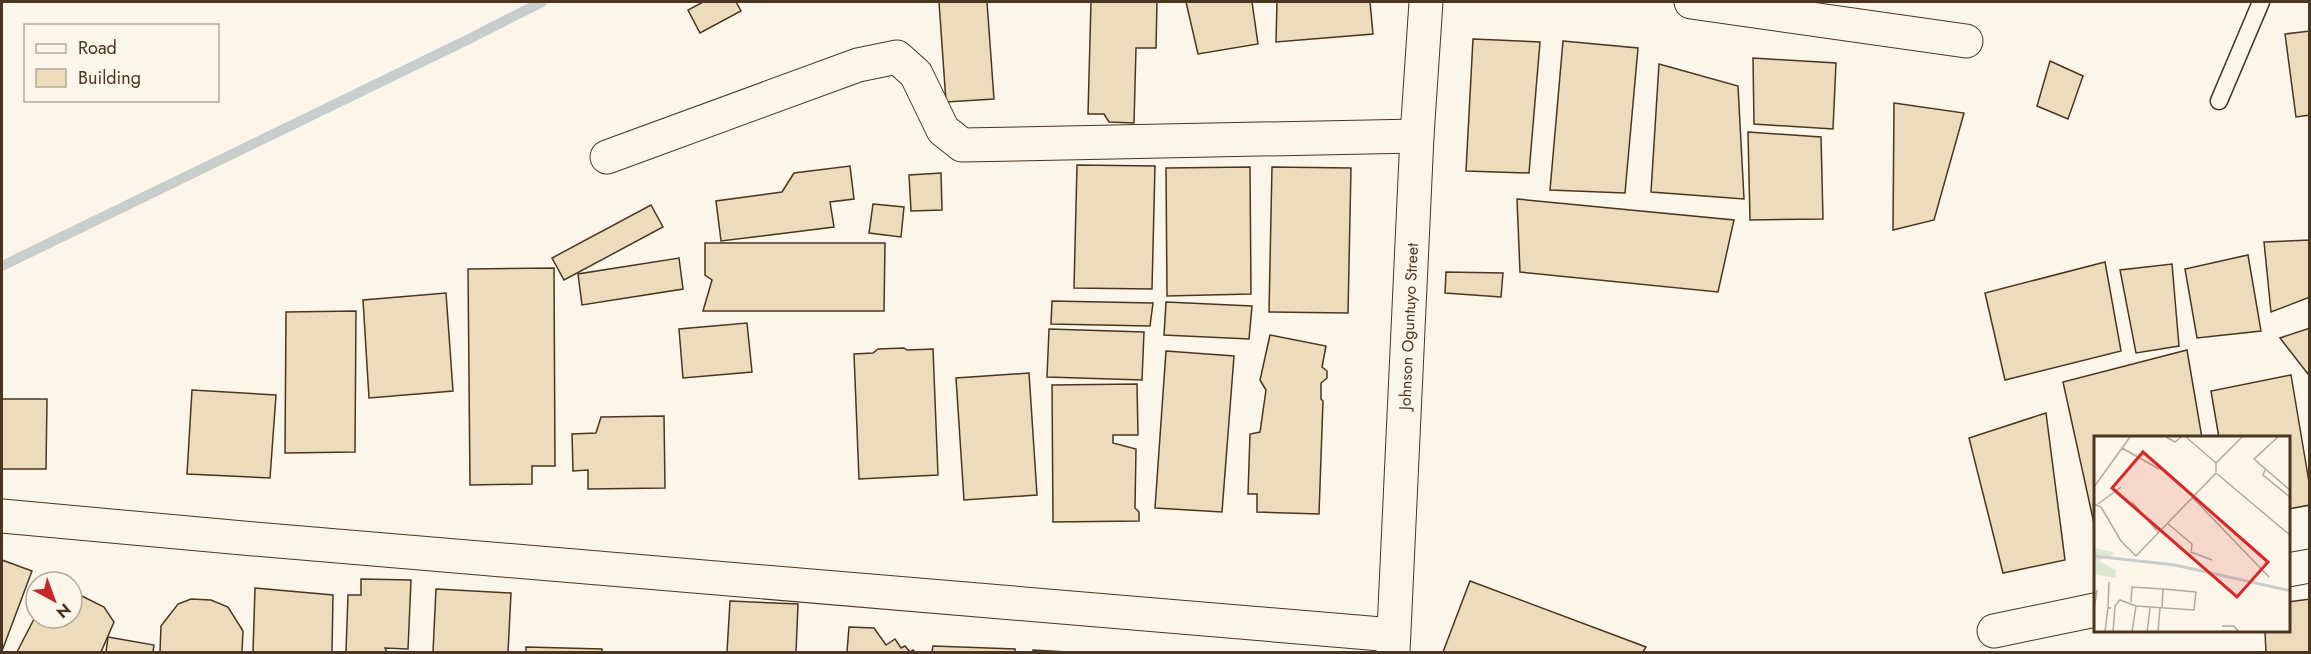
<svg xmlns="http://www.w3.org/2000/svg" width="2311" height="654" font-family="Jost,sans-serif">
<rect width="100%" height="100%" fill="#fbf6e9"/>
<g fill="none" stroke-linecap="round" stroke-linejoin="round">
<path stroke="#c9cecd" stroke-width="10" d="M2,266L467,40L542,2"/>
</g>
<g fill="#ecdcbc" stroke="#4a3520" stroke-width="1.5">
<path d="M703,2H736L741,11L700,33L688,10Z"/>
<path d="M939,2H987L994,99L946,102Z"/>
<path d="M1091,2H1157L1156,48H1136L1134,123L1109,122L1104,114H1088Z"/>
<path d="M1186,2H1252L1258,44L1198,54Z"/>
<path d="M1277,2H1370L1373,34L1276,42Z"/>
<path d="M2310,31V115L2296,117L2285,34Z"/>
<path d="M1473,39L1540,42L1529,173L1466,171Z"/>
<path d="M1563,41L1638,48L1625,193L1550,190Z"/>
<path d="M1753,58L1836,63L1833,129L1754,124Z"/>
<path d="M2050,61L2083,76L2068,119L2037,106Z"/>
<path d="M1659,64L1738,86L1744,199L1651,192Z"/>
<path d="M1894,103L1964,113L1934,220L1893,230Z"/>
<path d="M1748,132L1821,137L1823,219L1750,220Z"/>
<path d="M1077,165L1155,166L1152,289L1074,288Z"/>
<path d="M850,166L854,199L830,202L834,227L721,241L716,201L782,192L794,173Z"/>
<path d="M1250,167L1251,294L1167,296L1166,168Z"/>
<path d="M1272,167L1351,168L1348,313L1269,312Z"/>
<path d="M941,173L942,210L911,211L909,175Z"/>
<path d="M1517,199L1734,220L1718,292L1520,272Z"/>
<path d="M873,204L904,207L901,237L869,233Z"/>
<path d="M651,205L663,227L564,280L552,258Z"/>
<path d="M2310,240V297L2271,312L2264,242Z"/>
<path d="M705,243H885L884,311H703L712,280L705,275Z"/>
<path d="M2248,255L2261,331L2197,338L2185,269Z"/>
<path d="M679,258L683,289L582,305L578,274Z"/>
<path d="M2105,262L2121,351L2005,380L1985,293Z"/>
<path d="M2172,264L2179,346L2136,353L2120,270Z"/>
<path d="M554,268L555,466H532V484L470,485L468,269Z"/>
<path d="M1446,272L1503,273L1501,297L1445,293Z"/>
<path d="M446,293L453,391L369,398L363,300Z"/>
<path d="M1052,301L1153,303L1150,326L1051,324Z"/>
<path d="M1166,302L1252,306L1249,339L1164,335Z"/>
<path d="M356,311L355,452L285,453L286,312Z"/>
<path d="M747,323L752,372L683,378L679,329Z"/>
<path d="M2310,328V373L2308,374L2280,338Z"/>
<path d="M1049,329L1144,332L1142,380L1047,377Z"/>
<path d="M1270,335L1326,346L1322,367L1327,371V378L1321,383V399L1323,401L1319,514L1257,512V494H1248L1250,434L1260,432L1266,390L1260,380Z"/>
<path d="M904,348L907,350L933,349L938,475L859,479L854,354L873,353L878,349Z"/>
<path d="M2187,350L2202,438H2095V528L2063,382Z"/>
<path d="M1166,351L1234,356L1222,512L1155,508Z"/>
<path d="M1029,373L1037,495L964,500L956,378Z"/>
<path d="M2291,375L2310,488V505L2288,509V438H2219L2211,391Z"/>
<path d="M1137,384L1138,435H1113V443L1136,449L1135,508L1139,512V521L1053,522L1052,385Z"/>
<path d="M192,390L276,395L270,478L187,474Z"/>
<path d="M2,399H47L46,469H2Z"/>
<path d="M2046,413L2065,560L2003,573L1969,438Z"/>
<path d="M664,416L665,488L588,489V470L573,471L572,434L596,433L601,417Z"/>
<path d="M2,560L32,571L2,651Z"/>
<path d="M361,579L411,580L408,649L385,648L387,652H346L348,595H361Z"/>
<path d="M1470,581L1646,647L1643,652H1443Z"/>
<path d="M255,588L333,595L332,652H253Z"/>
<path d="M436,589L511,593L508,652H433Z"/>
<path d="M72,591L104,607L114,622L101,652H17L36,615V618H72Z"/>
<path d="M191,599L211,600L228,607L243,631L242,652H160L161,626L178,604Z"/>
<path d="M2310,599V652H2266L2265,632H2288V602Z"/>
<path d="M730,601L798,604L796,652H727Z"/>
<path d="M849,627L874,628L886,645L895,639L901,648L905,646L910,652L913,650L915,652H847Z"/>
<path d="M108,637L154,645L153,652H106Z"/>
<path d="M933,646L1015,649V652H932Z"/>
<path d="M526,647L602,649V652H526Z"/>
<path d="M1033,650L1068,652H1033Z"/>
</g>
<g fill="none" stroke-linecap="round" stroke-linejoin="round">
<g stroke="#4a3520" stroke-width="19">
<path id="service" d="M2219,101L2261,2"/>
</g>
<g stroke="#4a3520" stroke-width="35">
<g id="minor">
<path d="M1691,2L1966,41"/>
<path d="M607,157L858,65L897,57L916,74L943,130L962,145L1417,136"/>
<path d="M2,516L254,539L1393,635"/>
<path d="M2288,570L2310,566"/>
<path d="M1994,631L2095,610"/>
<path id="s1" d="M1393,652L1417,136L1426,2"/>
</g>
</g>
<use href="#service" stroke="#fbf6e9" stroke-width="16"/>
<use href="#minor" stroke="#fbf6e9" stroke-width="33"/>
</g>
<g text-anchor="middle" stroke-width="4.5" stroke-linejoin="round" paint-order="stroke">
<g font-size="16" fill="#4a3520" stroke="#fbf6e9">
<text dy="6" stroke="none"><textPath href="#s1" startOffset="326">Johnson Oguntuyo Street</textPath></text>
</g>
</g>
<g transform="translate(2094 436)">
<rect width="196" height="196" fill="#fbf6e9"/>
<path d="M0,112L22,117L5,125L22,134L21,142L0,138Z" fill="#dce7d0"/>
<path fill="none" stroke="#c9cecd" stroke-width="3" d="M0,120L81,129L197,155"/>
<path fill="none" stroke="#b4a999" stroke-width="1.5" d="M72,1L81,6L87,1M92,1L122,27M184,1L160,23L197,55M28,12L65,33M171,34L169,39L197,62M122,36V27L148,1M122,37L197,100M0,51L36,1M98,61L175,141M38,66L64,96M0,68L7,71L27,105L42,120L122,37M4,68L27,51M73,87L98,108L97,116L118,124M37,166L38,151L69,153L68,172M14,172L15,146M0,174L3,154M128,190H140L145,196M11,196L14,172H17M19,196L21,170L26,164L42,170L100,174L102,156L69,153M38,196L42,170M53,196L56,172M64,196L66,172"/>
<path fill="#d62828" fill-opacity="0.15" stroke="#d62828" stroke-width="3" d="M49,16L174,126L143,161L18,52Z"/>
<rect width="196" height="196" fill="none" stroke="#4a3520" stroke-width="3"/>
</g>
<rect width="2311" height="654" fill="none" stroke="#4a3520" stroke-width="6"/>
<rect x="24" y="24" width="195" height="78" fill="#fbf6e9" stroke="#b4a999" stroke-width="1.5"/>
<rect x="36" y="44" width="30" height="9" fill="#fbf6e9" stroke="#b4a999" stroke-width="1.5"/>
<text x="78" y="54" font-size="18" fill="#4a3520">Road</text>
<rect x="36" y="69" width="30" height="18" fill="#ecdcbc" stroke="#b4a999" stroke-width="1.5"/>
<text x="78" y="84" font-size="18" fill="#4a3520">Building</text>
<g transform="translate(54 600) rotate(139)"><circle r="28" fill="#fbf6e9" stroke="#b4a999" stroke-width="1.5"/>
<path d="M0-4.5L10 22L0 15L-10 22Z" fill="#c62828"/>
<text y="-9" font-size="16" font-weight="bold" text-anchor="middle" fill="#4a3520">N</text>
</g>
</svg>
